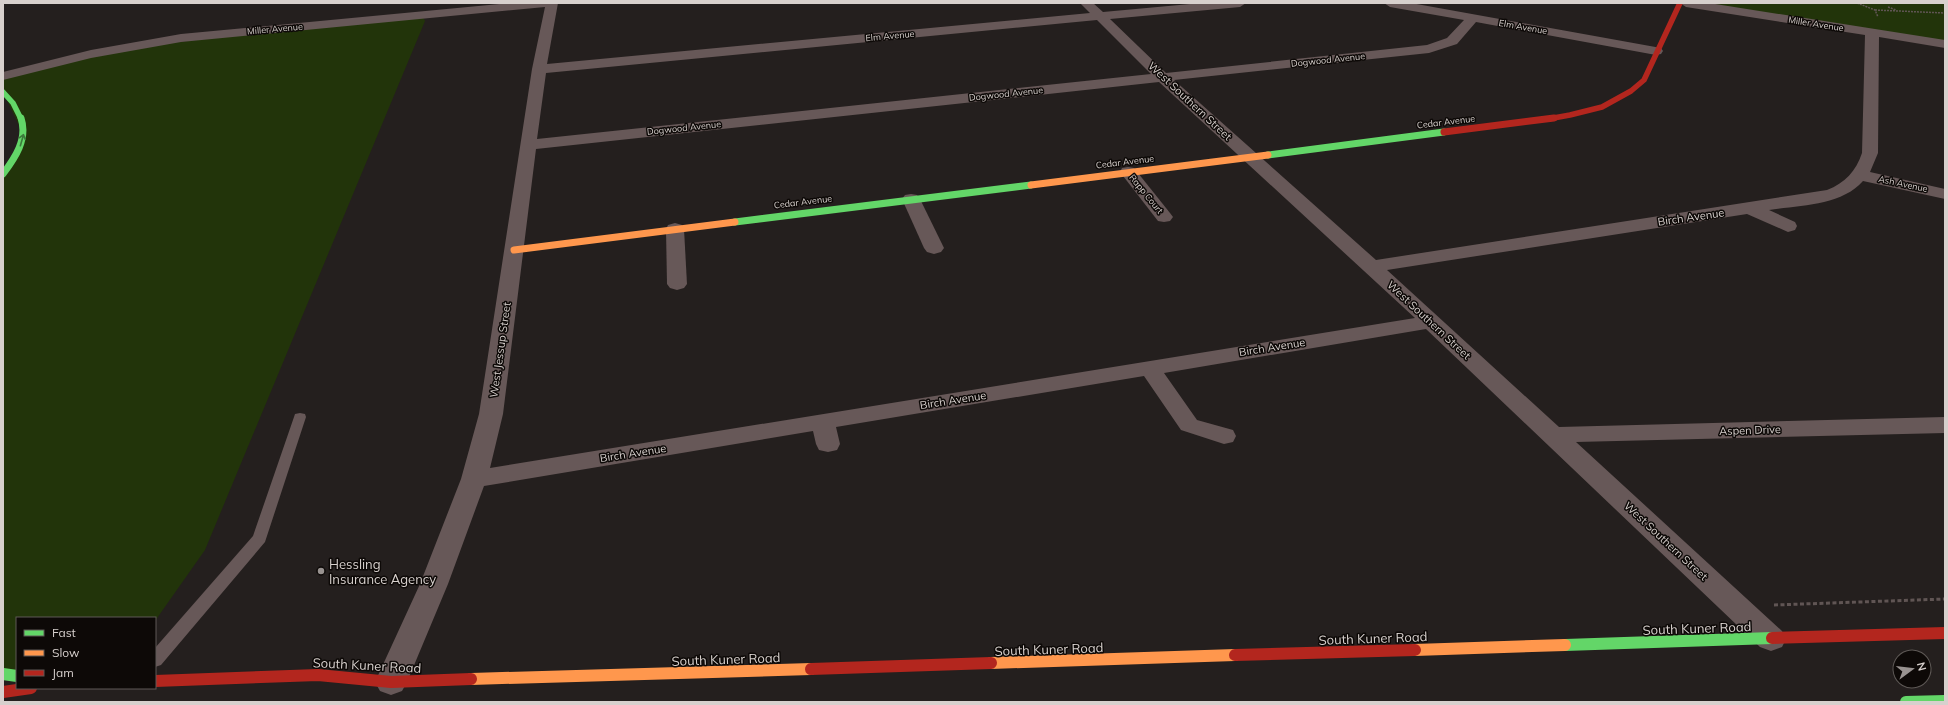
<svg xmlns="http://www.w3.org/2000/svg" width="1948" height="705" font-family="Mulish,sans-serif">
<rect width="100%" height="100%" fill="#241f1e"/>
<g fill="#22340a">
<path d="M1694,3H1945V44Z"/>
<path d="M422,15L425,21L205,550L155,621V618H17V676L3,674V174L24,136L3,92V76L116,49Z"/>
</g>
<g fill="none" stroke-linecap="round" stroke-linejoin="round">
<g stroke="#605554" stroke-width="1.5" stroke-dasharray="2 1" stroke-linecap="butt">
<path d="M1857,3L1875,10L1878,17"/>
<path d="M1888,7L1896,10"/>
<path d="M1875,10L1945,13"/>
</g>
<path stroke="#605554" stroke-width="3" stroke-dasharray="4 2.5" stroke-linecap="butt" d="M1774,605L1945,599"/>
<path fill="#675858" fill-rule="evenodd" d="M300,413L305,414L306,417L265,542L161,665L155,667V648L253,536L294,417L295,414Z"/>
<g fill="#675858" fill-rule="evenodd">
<path d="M511,3H558L547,64L1090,13L1080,3H1093L1103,12L1201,3H1246L1240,7L1110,19L1166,73L1427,45L1447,38L1464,20L1390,7L1384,3H1411L1661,48L1663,51L1661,54L1656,55L1476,22L1457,44L1429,53L1174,80L1376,260L1827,190C1845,183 1856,171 1862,153L1865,35L1686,7L1680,3H1709L1945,40V48L1879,37L1878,153L1870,172L1945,189V199L1863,181C1841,206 1800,205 1769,210L1795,222L1797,226L1795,230L1788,232L1747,214L1387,270L1559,427L1945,417V433L1576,442L1782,631L1786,639L1782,647L1771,651L1760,647L1426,329L1164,373L1197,420L1233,430L1236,436L1233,442L1224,444L1181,430L1144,376L836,427L840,444L837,450L828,452L819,450L816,444L813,431L484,486L448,584L407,682L402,691L391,695L380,691L375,682L420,584L461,479L479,414L532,69L545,7L181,42L91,58L3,80V72L91,50L181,34ZM1097,20L1151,74L537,139L546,73ZM1159,82L1415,318L490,468L503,414L536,149Z"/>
<path d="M1128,167L1134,168L1170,213L1173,217L1170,221L1164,222L1158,221L1120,172L1122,168Z"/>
<path d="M911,194L917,195L920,199L944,248L941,252L934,254L927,252L924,248L902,199L905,195Z"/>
<path d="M675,223L682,225L684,229L687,284L684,288L677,290L670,288L667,284L666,229L668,225Z"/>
</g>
<path stroke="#63d668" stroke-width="5.5" d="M3,92L13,103L21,119"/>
<g stroke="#63d668" stroke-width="7">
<path d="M1268,155L1444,132"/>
<path d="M3,174C15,158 28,139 21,118"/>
<path d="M735,222L1031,185"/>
</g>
<g stroke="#63d668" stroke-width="12">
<path d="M1565,645L1772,638"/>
<path d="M3,674L17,676"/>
<path d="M1906,702L1945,701"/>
</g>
<g stroke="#ff974d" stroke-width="7">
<path d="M1031,185L1268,155"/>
<path d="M514,250L735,222"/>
</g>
<g stroke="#ff974d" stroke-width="12">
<path d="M1415,650L1565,645"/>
<path d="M991,663L1235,655"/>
<path d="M471,679L811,669"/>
</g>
<path stroke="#b3261e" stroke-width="5.5" d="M1548,119L1570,115L1602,107L1631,91L1644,80L1680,3"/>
<path stroke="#b3261e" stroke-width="7" d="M1444,132L1554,118"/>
<g stroke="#b3261e" stroke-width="12">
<path d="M1772,638L1945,633"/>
<path d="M1235,655L1415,650"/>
<path d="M811,669L991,663"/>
<path d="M155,681L318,675L391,682L471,679"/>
<path d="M3,692L31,688"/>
</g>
</g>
<defs><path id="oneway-shaft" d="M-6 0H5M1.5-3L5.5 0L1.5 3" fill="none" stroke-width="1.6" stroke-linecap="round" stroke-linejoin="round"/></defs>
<use stroke="#3c7a3c" href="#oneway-shaft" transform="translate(22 140) rotate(-74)"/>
<circle fill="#989290" stroke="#0d0907" stroke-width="1.5" cx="321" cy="571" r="4"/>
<g text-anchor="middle" stroke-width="3" stroke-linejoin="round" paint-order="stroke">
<g font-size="9" fill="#d7d0cd" stroke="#0d0907">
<text transform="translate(1816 24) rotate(9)" y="3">Miller Avenue</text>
<text transform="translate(1523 27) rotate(10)" y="3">Elm Avenue</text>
<text transform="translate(275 29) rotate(-5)" y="3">Miller Avenue</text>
<text transform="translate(890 36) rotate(-5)" y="3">Elm Avenue</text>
<text transform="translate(1328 60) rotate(-6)" y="3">Dogwood Avenue</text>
<text transform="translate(1006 94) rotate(-6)" y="3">Dogwood Avenue</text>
<text transform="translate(1446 122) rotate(-7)" y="3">Cedar Avenue</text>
<text transform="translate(684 128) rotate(-6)" y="3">Dogwood Avenue</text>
<text transform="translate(1125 162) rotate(-7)" y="3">Cedar Avenue</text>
<text transform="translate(1903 184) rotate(12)" y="3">Ash Avenue</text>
<text transform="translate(1146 194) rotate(51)" y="3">Rapp Court</text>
<text transform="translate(803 202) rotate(-7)" y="3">Cedar Avenue</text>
</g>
<g font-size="11" fill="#d7d0cd" stroke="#0d0907">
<text transform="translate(1190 101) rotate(43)" y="4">West Southern Street</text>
<text transform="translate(1691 217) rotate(-8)" y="4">Birch Avenue</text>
<text transform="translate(1429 320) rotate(43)" y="4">West Southern Street</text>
<text transform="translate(1272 347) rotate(-9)" y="4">Birch Avenue</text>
<text transform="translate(500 350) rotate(-82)" y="4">West Jessup Street</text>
<text transform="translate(953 400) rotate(-9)" y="4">Birch Avenue</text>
<text transform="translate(1750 430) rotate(-2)" y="4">Aspen Drive</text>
<text transform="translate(633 453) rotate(-9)" y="4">Birch Avenue</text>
<text transform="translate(1666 541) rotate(43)" y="4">West Southern Street</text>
</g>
<g font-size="13" fill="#d7d0cd" stroke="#0d0907" text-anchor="start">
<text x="329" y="569">Hessling<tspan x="329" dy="15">Insurance Agency</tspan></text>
</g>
<g font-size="13" fill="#d7d0cd" stroke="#0d0907">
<text transform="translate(1697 628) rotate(-2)" y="5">South Kuner Road</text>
<text transform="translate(1373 638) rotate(-2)" y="5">South Kuner Road</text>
<text transform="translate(1049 649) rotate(-2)" y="5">South Kuner Road</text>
<text transform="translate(726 659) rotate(-2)" y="5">South Kuner Road</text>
<text transform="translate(367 665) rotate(3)" y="5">South Kuner Road</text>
</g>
</g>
<rect width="1948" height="705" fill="none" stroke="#d7d0cd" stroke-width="8"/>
<rect x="16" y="617" width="140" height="72" fill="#0d0907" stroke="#5e5956"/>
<rect x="24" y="630" width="20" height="6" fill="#63d668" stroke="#5e5956"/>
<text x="52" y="637" font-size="12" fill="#d7d0cd">Fast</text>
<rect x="24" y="650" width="20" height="6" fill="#ff974d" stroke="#5e5956"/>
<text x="52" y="657" font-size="12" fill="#d7d0cd">Slow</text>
<rect x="24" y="670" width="20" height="6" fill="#b3261e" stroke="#5e5956"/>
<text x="52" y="677" font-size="12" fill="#d7d0cd">Jam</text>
<g transform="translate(1912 669) rotate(75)"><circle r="19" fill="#0d0907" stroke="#5e5956"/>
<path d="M0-3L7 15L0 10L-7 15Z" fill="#989290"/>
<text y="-6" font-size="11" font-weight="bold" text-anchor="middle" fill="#d7d0cd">N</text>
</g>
</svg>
